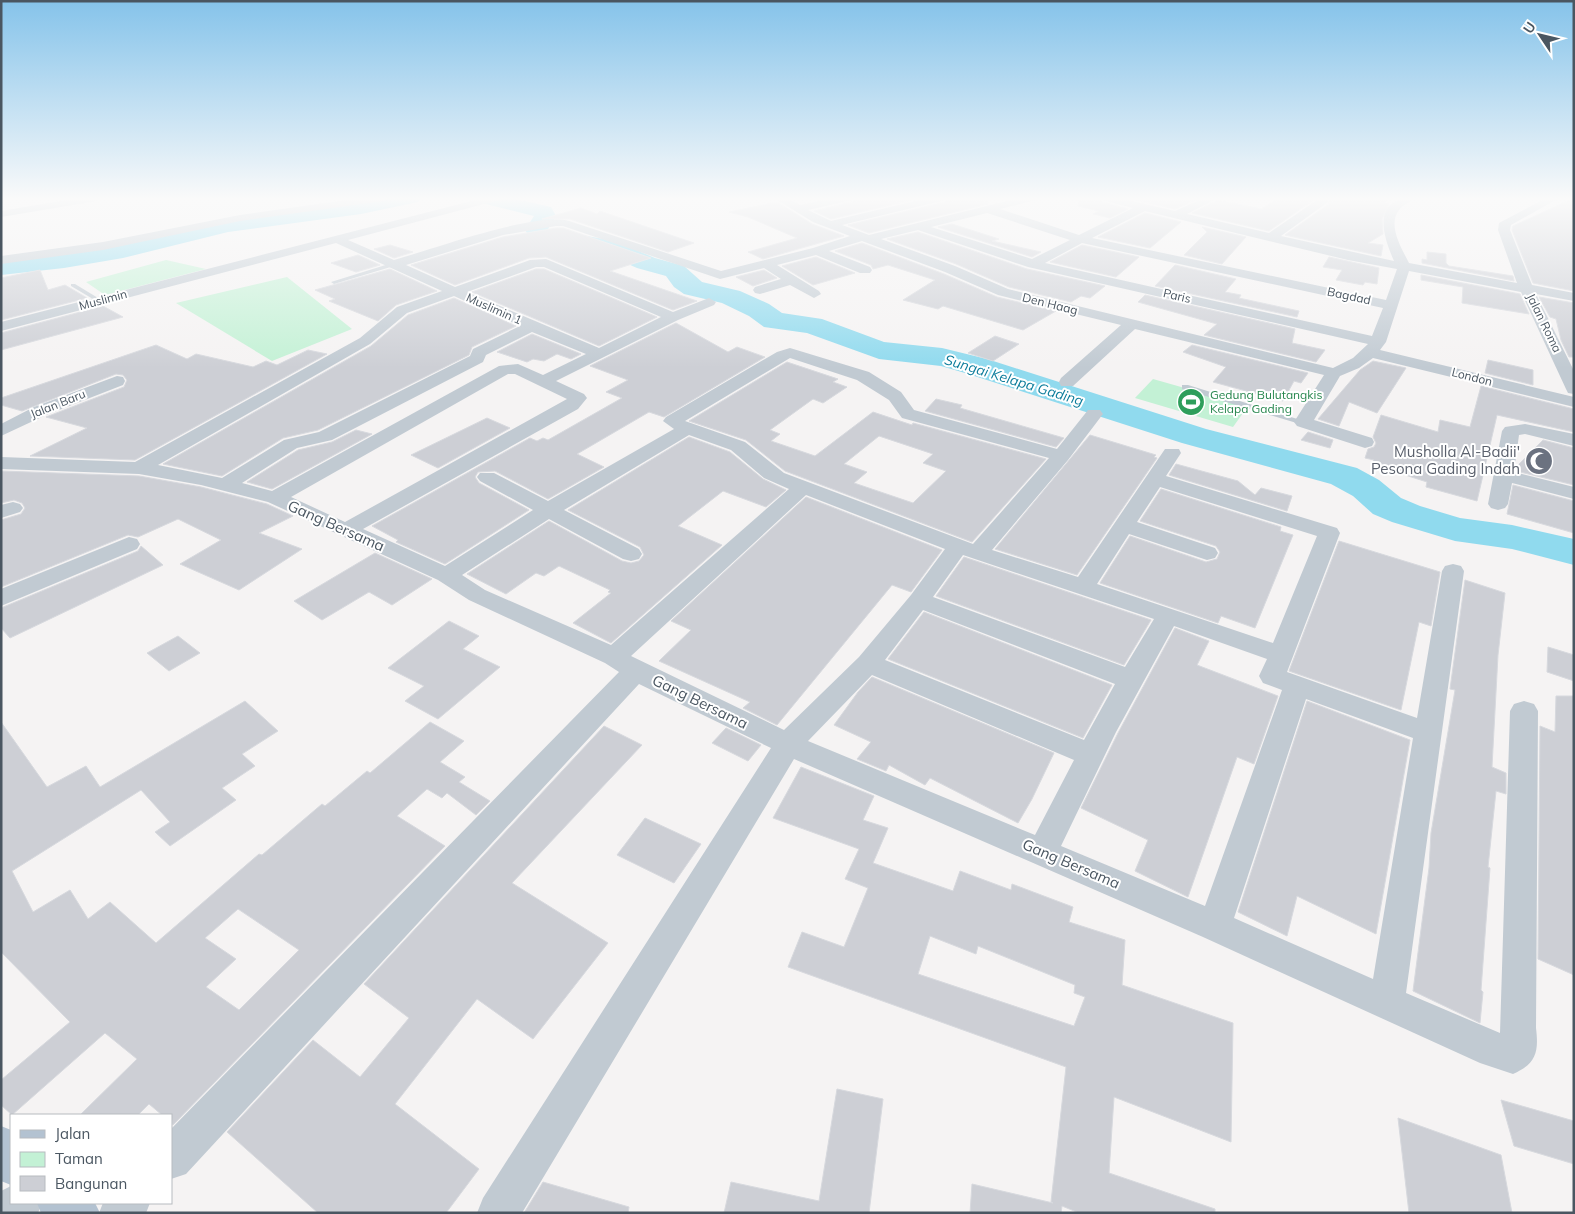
<svg xmlns="http://www.w3.org/2000/svg" width="1575" height="1214" font-family="Mulish,sans-serif">
<rect width="100%" height="100%" fill="#f5f3f3"/>
<g fill="#c3f1d5">
<path d="M166,260L206,269L105,295L86,282Z"/>
<path d="M287,277L352,329L272,361L176,303Z"/>
<path d="M1153,379L1248,406L1233,427L1135,398Z"/>
</g>
<g fill="none" stroke-linecap="round" stroke-linejoin="round">
<g fill="#90daee" fill-rule="evenodd">
<path d="M380,198H421L418,202L361,214L228,232L123,258L64,268L1,275V261L123,244L228,218Z"/>
<path d="M475,198H511L551,207L556,216L548,229L615,241L655,258L684,266L702,282L740,291L769,304L782,313L822,319L884,342L942,348L987,359L1206,429L1357,468L1379,480L1401,498L1420,506L1460,518L1512,525L1574,539V565L1512,549L1455,541L1392,522L1373,514L1353,496L1331,484L1182,443L965,373L941,366L879,359L807,333L764,327L749,316L722,303L684,294L674,287L666,276L637,268L601,252L532,240L525,230L534,216L478,202Z"/>
</g>
</g>
<g fill="#cdcfd5" stroke="#d7d9de" fill-rule="evenodd">
<path d="M855,198H920L831,219L814,211L852,202Z"/>
<path d="M948,198H988V204L869,233L848,225L945,202Z"/>
<path d="M1079,198H1099L1102,202L1128,209L1110,218L1093,214L1099,211L1078,206Z"/>
<path d="M1127,198H1200L1175,209Z"/>
<path d="M1280,198L1315,199L1269,231L1192,213L1218,200L1261,209Z"/>
<path d="M1330,198H1389L1384,203L1389,204L1382,219L1383,234L1368,243L1383,245L1381,256L1285,235L1329,204Z"/>
<path d="M1574,198V291L1533,283L1512,230L1513,226Z"/>
<path d="M777,202L812,224L844,236L763,259L748,252L797,238L748,217L729,212Z"/>
<path d="M581,208L597,214L600,211L694,243L668,252L570,219H542Z"/>
<path d="M1145,213L1181,222L1150,248L1098,237Z"/>
<path d="M952,224L999,239L992,241L1041,252L1032,257L938,227Z"/>
<path d="M1202,227L1246,237L1222,264L1184,255L1207,232Z"/>
<path d="M556,228H563L651,258L610,271L697,301L673,310L546,257L529,258L455,285L411,265L503,237Z"/>
<path d="M918,232L1027,269L1105,286L1090,298L1081,296L1071,302L1009,287L956,264L887,239Z"/>
<path d="M862,243L944,274L997,297L1056,311L1023,330L943,306L938,309L903,300L935,280L888,265L873,269L871,265L835,251Z"/>
<path d="M390,245L413,252L394,258L374,249Z"/>
<path d="M1082,245L1139,257L1116,277L1050,262Z"/>
<path d="M1427,252L1446,254V263L1449,266L1513,276L1514,281L1422,263V259L1427,260Z"/>
<path d="M358,255L380,265L356,272L331,263Z"/>
<path d="M816,257L855,273L813,285L782,266Z"/>
<path d="M1329,257L1379,268L1377,284L1365,282L1363,285L1336,280L1342,270L1323,267Z"/>
<path d="M1175,265L1236,279L1225,292L1241,295L1239,298L1299,311L1297,317L1155,286Z"/>
<path d="M390,269L437,291L396,305L378,321L329,301L335,299L315,290Z"/>
<path d="M536,269H544L657,317L599,346L472,292Z"/>
<path d="M40,270L48,290L65,285L87,298L1,320V278Z"/>
<path d="M764,270L777,278L753,286L736,277Z"/>
<path d="M1421,275L1520,294L1529,314L1462,303L1463,287L1421,280Z"/>
<path d="M1145,295L1295,329L1292,343L1325,350L1316,362L1204,335L1217,324L1138,302Z"/>
<path d="M1539,297L1574,303V357H1569L1561,340L1556,319L1550,317Z"/>
<path d="M454,298L516,326L472,347L469,355L318,430L283,438L222,476L163,464L371,346L408,315Z"/>
<path d="M103,306L123,317L1,350V333Z"/>
<path d="M676,323L728,352L737,347L765,357L664,417L649,412L577,454L604,467L548,499L495,471L478,472L475,477L479,483L529,510L445,564L396,542L398,540L372,526L530,438L537,441L543,438L548,440L622,398L606,392L628,380L590,366Z"/>
<path d="M532,334L581,354L571,359L557,354L544,361L533,359L527,362L497,352Z"/>
<path d="M995,336L1019,344L993,361L968,353Z"/>
<path d="M156,345L187,359L196,354L253,367L266,361L277,365L308,350L327,354L135,460L30,456L87,428L46,417L124,387L127,380L123,375L116,374L22,411L1,405V398Z"/>
<path d="M1192,345L1308,373L1301,383L1294,381L1283,401L1213,382L1226,367L1183,352Z"/>
<path d="M1488,360L1533,370V385L1485,373Z"/>
<path d="M1373,361L1406,368L1377,413L1349,402L1339,426L1318,419L1360,370Z"/>
<path d="M787,362L838,379L833,382L847,387L823,403L813,399L770,430L780,434L771,441L815,456L873,412L912,425L913,423L1046,459L972,542L785,471L746,440L689,421ZM879,436L933,454L923,463L946,471L913,503L854,483L867,472L844,464Z"/>
<path d="M1481,386L1574,409V432L1497,415L1477,501L1426,487L1427,482L1371,464L1374,460L1365,458L1368,449L1374,447L1376,443L1373,437L1381,415L1438,432L1440,420L1470,427Z"/>
<path d="M936,399L962,405L960,408L1064,438L1056,447L925,411Z"/>
<path d="M487,418L510,428L438,468L411,455Z"/>
<path d="M356,430L372,434L272,489L247,482L298,450L332,442Z"/>
<path d="M1308,432L1333,440L1330,448L1301,440Z"/>
<path d="M1090,435L1156,455L1154,457L1157,458L1077,575L995,549Z"/>
<path d="M689,437L730,452L763,479L786,490L766,507L723,491L678,526L722,545L611,643L573,623L611,593L608,592L610,590L559,566L544,576L536,573L506,594L467,574L549,521L622,561L631,563L639,561L644,555L640,547L568,510Z"/>
<path d="M1543,440L1574,448V485L1516,471L1517,466Z"/>
<path d="M1176,464L1238,481L1255,495L1261,488L1292,496L1287,511L1169,475Z"/>
<path d="M1,471L139,476L201,487L267,504L293,516L259,533L302,549L239,590L180,564L221,540L178,519L138,537L128,535L1,587V520L21,514L25,508L22,503L14,500L1,503Z"/>
<path d="M1513,485L1574,501V533L1507,514Z"/>
<path d="M1161,489L1281,527L1280,531L1293,535L1255,628L1221,616L1218,623L1100,583L1130,536L1206,562L1217,559L1220,552L1216,546L1140,521Z"/>
<path d="M806,497L942,550L911,592L892,585L777,725L743,708L750,702L659,661L691,630L671,621Z"/>
<path d="M1339,541L1440,572L1431,626L1419,622L1401,710L1289,671Z"/>
<path d="M141,546L163,565L10,638L1,628V608L138,551Z"/>
<path d="M375,553L432,579L392,605L369,592L322,620L294,601Z"/>
<path d="M964,557L1151,620L1124,665L936,596Z"/>
<path d="M1465,580L1505,593L1498,655L1492,767L1506,773V794L1496,791L1488,867L1490,868L1481,990L1483,992L1480,1023L1413,991L1429,868L1431,833L1455,690L1450,689Z"/>
<path d="M924,612L1112,685L1083,738L888,659Z"/>
<path d="M449,621L479,636L463,649L500,667L438,719L405,701L424,686L388,668Z"/>
<path d="M1175,628L1209,641L1197,665L1278,696L1254,764L1237,757L1188,897L1135,871L1148,840L1081,808L1118,733Z"/>
<path d="M178,636L200,653L169,671L147,653Z"/>
<path d="M1548,647L1574,655V681L1547,672Z"/>
<path d="M872,677L1054,753L1032,799L1018,823L930,778L925,785L889,765L886,771L857,759L871,742L834,725L858,692Z"/>
<path d="M1556,696H1574V975L1538,959L1540,726L1555,732Z"/>
<path d="M245,701L278,731L242,754L255,766L222,788L236,800L170,846L155,832L170,822L141,790L12,871L33,912L70,890L88,919L110,902L156,943L259,854L262,855L322,804L325,806L367,771L370,773L430,722L464,741L440,762L465,777L459,782L490,801L476,815L447,793L442,798L427,789L397,816L445,846L173,1125L171,1115H162L149,1104L138,1115H80L137,1059L105,1033L12,1115L1,1105V1080L70,1022L1,952V722L47,787L86,766L100,787ZM238,909L299,950L239,1010L206,987L236,959L205,938Z"/>
<path d="M1307,701L1410,740L1376,934L1297,896L1287,936L1238,912Z"/>
<path d="M604,726L642,745L512,883L608,943L533,1039L477,999L395,1104L479,1169L446,1213H318L227,1132L313,1040L360,1077L409,1018L364,984Z"/>
<path d="M726,728L761,745L748,761L712,743Z"/>
<path d="M801,767L874,796L863,820L888,828L873,863L953,891L960,871L1011,890L1012,884L1073,907L1069,922L1125,940L1122,985L1233,1023L1231,1142L1114,1097L1109,1173L1215,1209V1213H1079L1062,1206L1061,1213H970L972,1184L1053,1203L1051,1202L1066,1067L788,967L802,932L844,947L868,888L845,879L859,849L773,818ZM930,936L976,954L978,946L1075,985L1074,993L1085,997L1074,1026L918,974Z"/>
<path d="M645,818L701,844L674,883L617,855Z"/>
<path d="M837,1089L883,1099L869,1213H724L731,1182L819,1201Z"/>
<path d="M1501,1100L1574,1121V1164L1514,1146Z"/>
<path d="M1398,1118L1501,1155L1512,1213H1409Z"/>
<path d="M543,1182L629,1207L628,1213H524Z"/>
</g>
<g fill="none" stroke-linecap="round" stroke-linejoin="round">
<g fill="#c1cad2" fill-rule="evenodd">
<path d="M392,263L395,265L394,266L334,284L331,282Z"/>
<path d="M71,284H75L103,301L98,302L71,286Z"/>
<path d="M1182,385H1188L1307,422L1303,425L1300,424L1182,389Z"/>
</g>
<g fill="#c1cad2" fill-rule="evenodd">
<path d="M78,198H102L97,201L1,217V211Z"/>
<path d="M360,198H388L383,201L240,221L103,250L1,264V256L103,242L240,215Z"/>
<path d="M483,198H500L499,200L348,240L394,260C433,249 534,212 569,221L721,271L813,248L850,236L813,222L774,198H787L800,205L833,198H853L852,200L808,210L831,221L928,198H946L945,200L842,225L869,235L1019,198H1037L1036,200L1000,209L1079,235L1133,208L1102,200L1101,198H1119L1175,211L1204,198H1218L1187,214L1269,233L1317,200L1316,198H1328V202L1281,236L1394,261C1382,234 1372,198 1414,198C1410,203 1403,204 1399,210C1387,225 1402,249 1409,263L1517,283L1498,230L1499,223L1546,198H1559L1511,225L1510,230L1532,285L1574,293V301L1536,294L1574,371V394L1568,393L1566,389L1521,292L1409,271L1386,342L1380,350L1574,397V407L1373,358L1359,368L1340,376L1314,420L1372,438L1374,442L1372,446L1365,448L1297,426L1294,422L1324,375L1135,329L1073,386H1061L1059,382L1061,378L1121,325L998,295L945,272L862,241L829,251L870,267L872,270L870,273H860L816,255L777,265L819,291L821,294L814,298L790,285L760,294L755,293L753,290L755,287L781,279L764,268L720,279L563,226H556L503,235L406,265L455,287L530,260L546,259L673,312L709,298L716,302L714,305L678,320L556,381L584,394L587,398L578,409L363,529L445,566L533,510L480,481L477,477L480,473H494L548,501L674,429L663,421L666,417L777,352L790,348L869,372L901,392L914,410L1057,449L1088,410H1100L1103,414L1068,460L992,550L1078,577L1165,449H1179L1181,453L1166,476L1337,528L1340,533L1287,672L1417,718L1442,571L1445,566L1453,564L1461,566L1464,571L1406,993L1500,1033L1510,711L1514,704L1524,701L1534,704L1538,711L1536,1028C1539,1052 1536,1064 1513,1074L1480,1063L1203,937L794,759L522,1213H477L483,1198L771,748L639,684L186,1174L171,1179V1129L619,672L605,663L469,600L438,580L268,502L201,485L139,474L1,469V457L135,462L360,338L397,307L442,291L336,243L1,331V322ZM1145,211L1348,260L1397,269L1386,300L1092,238ZM987,213L1070,240L1032,259L931,227ZM918,230L1028,267L1368,344L1353,358L1333,368L1008,289L955,266L881,239ZM1082,243L1383,308L1372,336L1045,263ZM536,267H544L661,317L599,348L467,292ZM454,296L520,326L473,349L470,356L319,432L284,440L222,478L158,465L370,344L407,313ZM532,332L586,354L543,375L518,364L499,366L272,491L242,483L297,448L332,440L483,362L486,355ZM790,358L857,380L889,400L902,418L1049,458L973,544L784,473L745,442L685,421ZM508,374H515L567,399L345,522L291,497ZM689,435L731,450L764,478L789,489L611,645L485,590L462,575L549,519L623,559L631,561L639,559L642,554L639,549L564,510ZM1160,487L1317,536L1273,643L1097,584L1129,534L1207,560L1215,558L1218,553L1215,548L1137,522ZM806,495L945,549L911,595L859,657L784,730L631,656ZM963,555L1154,619L1125,667L933,597ZM923,610L1115,684L1084,740L885,660ZM1174,626L1267,659L1259,676L1263,683L1282,690L1205,906L1061,846L1116,732ZM872,675L1074,760L1035,835L808,741ZM1306,699L1413,738L1373,979L1234,918Z"/>
<path d="M117,376L123,377L125,381L123,385L46,415L1,436V424L34,407Z"/>
<path d="M1525,424L1574,434V446L1525,434L1519,435L1514,472L1574,487V499L1512,483L1508,504L1505,508L1498,510L1491,508L1488,504L1502,431L1505,427Z"/>
<path d="M13,502L20,504L23,508L20,512L1,518V505Z"/>
<path d="M129,537L137,539L140,544L137,549L1,606V589Z"/>
<path d="M11,1186V1203H42L38,1213H1V1191Z"/>
<path d="M103,1203H150L146,1213H99Z"/>
</g>
<g fill="#b3c2d1" fill-rule="evenodd">
<path d="M1,1126L11,1130V1185L1,1181Z"/>
<path d="M37,1203H95L100,1213H41Z"/>
</g>
</g>
<linearGradient id="sky" x2="0" y2="1"><stop stop-color="#85c3ea"/><stop offset="0.54" stop-color="#fafafa"/><stop offset="1" stop-color="#fafafa" stop-opacity="0"/></linearGradient>
<rect width="1575" height="368" fill="url(#sky)"/>
<defs>
<g id="stadium-disc" transform="scale(1.4375)"><circle r="9.5" fill="#2e9e5b" stroke="#fff"/><path d="M0-5a6.5 5 0 1 0 0 10a6.5 5 0 1 0 0-10ZM-3.5-1.8h7v3.6h-7Z" fill="#fff"/></g>
<g id="mosque-disc" transform="scale(1.4375)"><circle r="9.5" fill="#6b7280" stroke="#fff"/><path d="M3.5-4.9A6 6 0 1 0 3.5 4.9A5 5 0 1 1 3.5-4.9Z" fill="#fff"/></g>
</defs>
<g fill-rule="evenodd">
<use href="#stadium-disc" x="1191" y="402"/>
<use href="#mosque-disc" x="1539" y="461"/>
</g>
<g text-anchor="middle" stroke-width="4" stroke-linejoin="round" paint-order="stroke">
<g font-size="12" fill="#4a5661" stroke="#fff">
<text transform="translate(1177 296) rotate(13)" y="4">Paris</text>
<text transform="translate(1349 296) rotate(12)" y="4">Bagdad</text>
<text transform="translate(103 300) rotate(-15)" y="4">Muslimin</text>
<text transform="translate(1050 304) rotate(14)" y="4">Den Haag</text>
<text transform="translate(494 309) rotate(24)" y="4">Muslimin 1</text>
<text transform="translate(1544 323) rotate(64)" y="4">Jalan Roma</text>
<text transform="translate(1472 377) rotate(14)" y="4">London</text>
<text transform="translate(58 404) rotate(-22)" y="4">Jalan Baru</text>
</g>
<g font-size="12" fill="#27864d" stroke="#fff" text-anchor="start">
<text x="1210" y="399">Gedung Bulutangkis<tspan x="1210" dy="14">Kelapa Gading</tspan></text>
</g>
<g font-size="14" font-style="italic" fill="#0c7c9b" stroke="#fff">
<text transform="translate(1014 380) rotate(17)" y="5">Sungai Kelapa Gading</text>
</g>
<g font-size="15" fill="#5b616d" stroke="#fff" text-anchor="end">
<text x="1520" y="457">Musholla Al-Badii'<tspan x="1520" dy="17">Pesona Gading Indah</tspan></text>
</g>
<g font-size="15" fill="#4a5661" stroke="#fff">
<text transform="translate(336 526) rotate(24)" y="5">Gang Bersama</text>
<text transform="translate(700 702) rotate(26)" y="5">Gang Bersama</text>
<text transform="translate(1071 864) rotate(23)" y="5">Gang Bersama</text>
</g>
</g>
<rect width="1575" height="1214" fill="none" stroke="#4a5661" stroke-width="5"/>
<rect x="10" y="1114" width="162" height="90" fill="#ffffff" stroke="#b7bbc0"/>
<rect x="20" y="1130" width="25" height="8" fill="#b3c2d1" stroke="#b7bbc0"/>
<text x="55" y="1139" font-size="15" fill="#4a5661">Jalan</text>
<rect x="20" y="1152" width="25" height="15" fill="#c3f1d5" stroke="#b7bbc0"/>
<text x="55" y="1164" font-size="15" fill="#4a5661">Taman</text>
<rect x="20" y="1176" width="25" height="15" fill="#cdcfd5" stroke="#b7bbc0"/>
<text x="55" y="1189" font-size="15" fill="#4a5661">Bangunan</text>
<g transform="translate(1540 35) rotate(305)" stroke="#ffffff" stroke-width="4" paint-order="stroke">
<path d="M0-4L9 19L0 12L-9 19Z" fill="#4a5661"/>
<text y="-8" font-size="14" font-weight="bold" text-anchor="middle" fill="#4a5661">U</text>
</g>
</svg>
